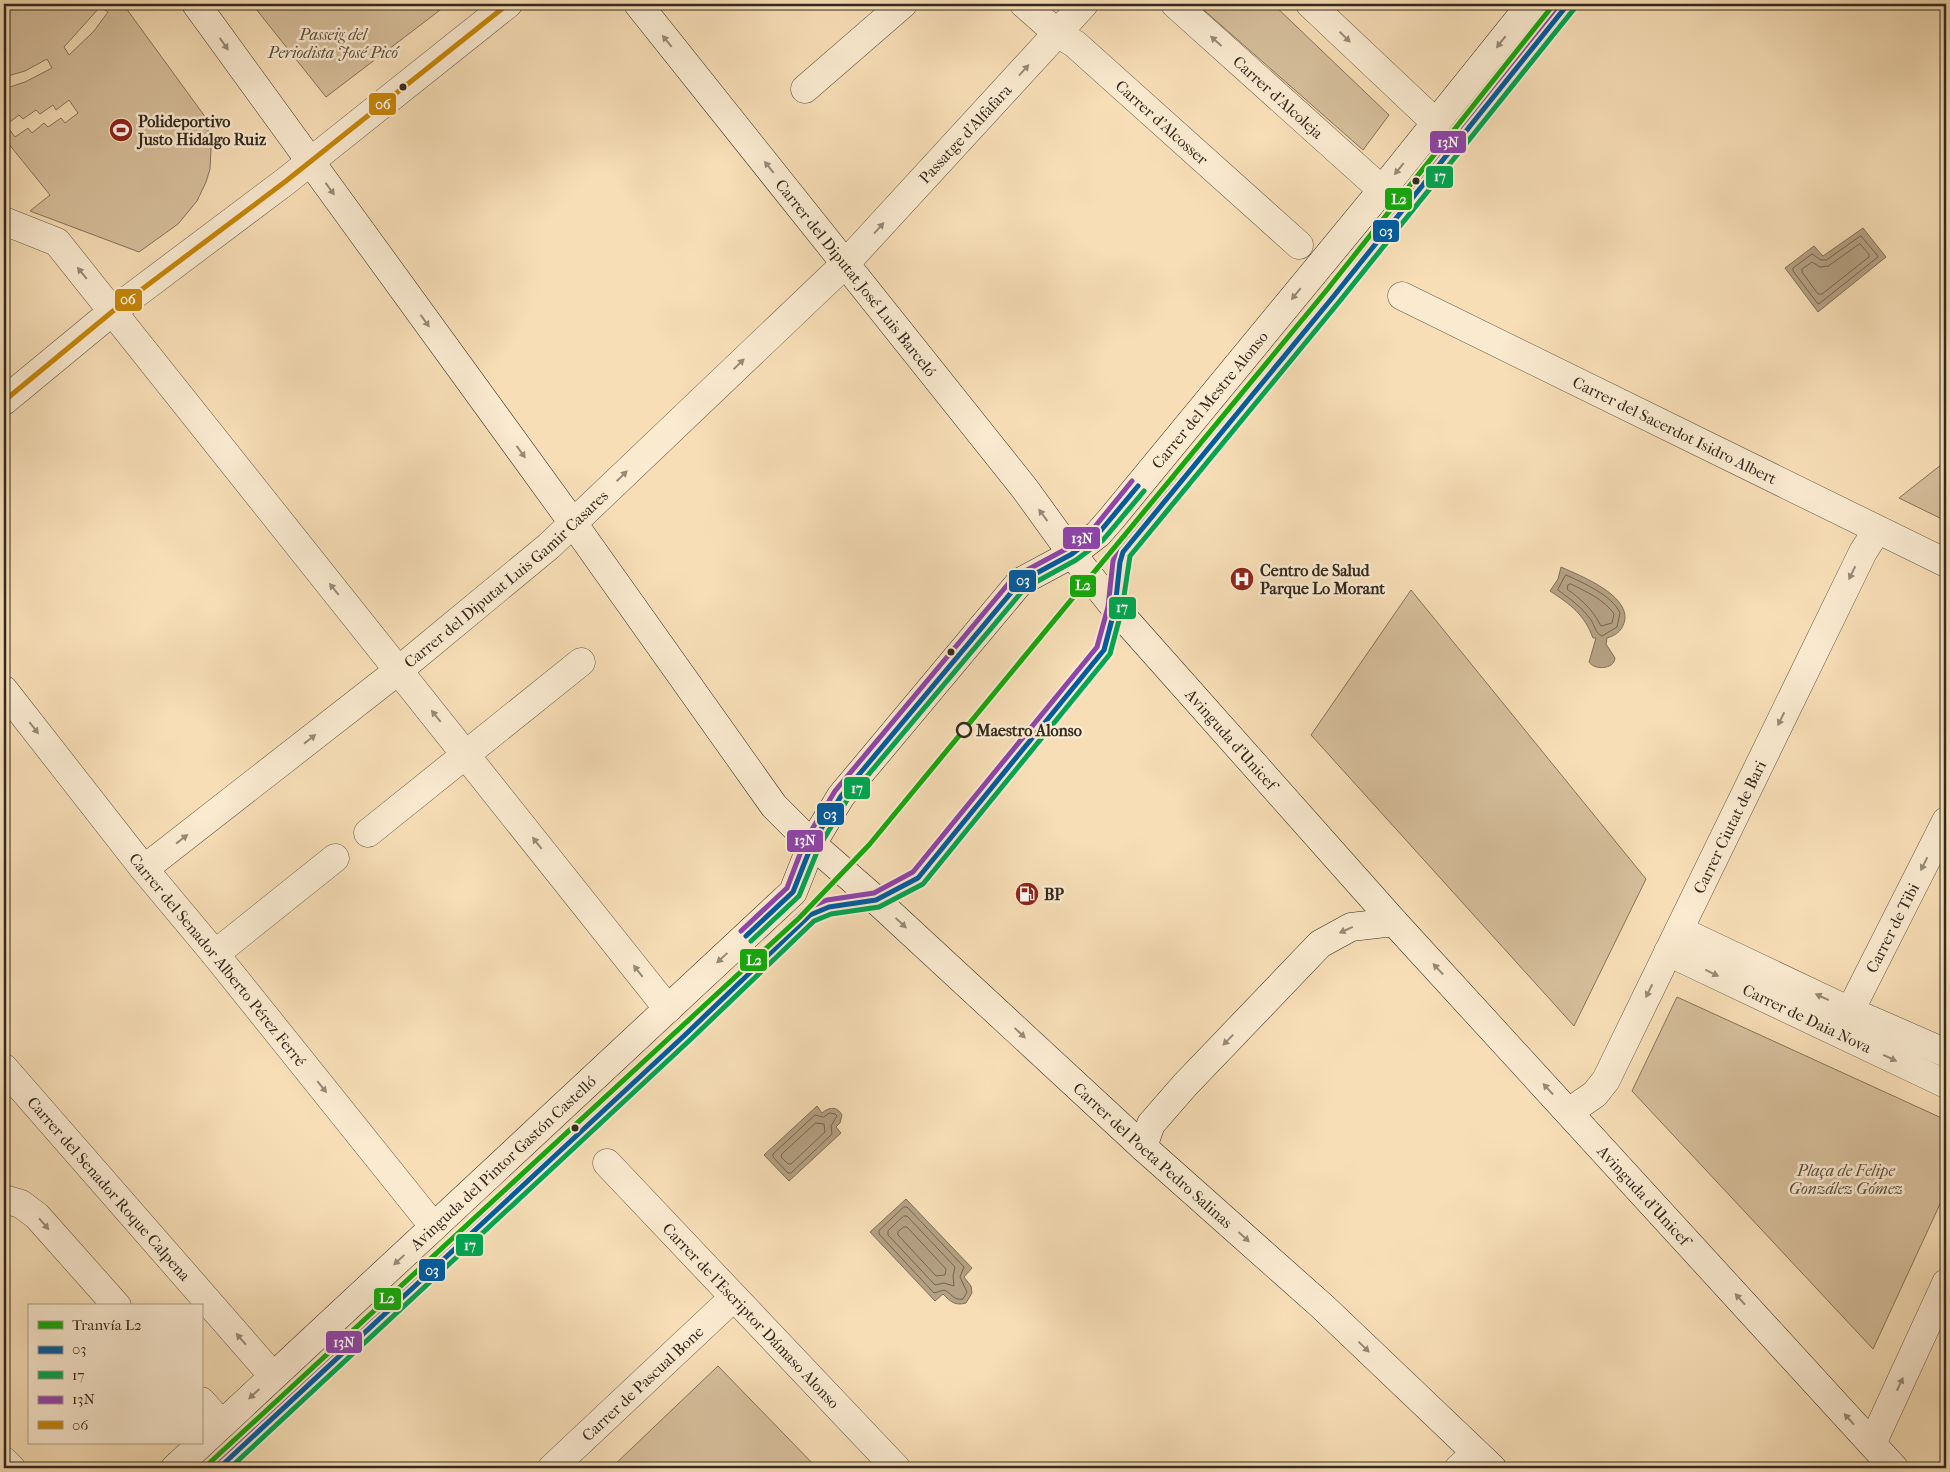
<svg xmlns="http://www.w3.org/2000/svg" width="1950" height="1472" font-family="'IM FELL French Canon',serif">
<rect width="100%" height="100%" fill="#f7deb6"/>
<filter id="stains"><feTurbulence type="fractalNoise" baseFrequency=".004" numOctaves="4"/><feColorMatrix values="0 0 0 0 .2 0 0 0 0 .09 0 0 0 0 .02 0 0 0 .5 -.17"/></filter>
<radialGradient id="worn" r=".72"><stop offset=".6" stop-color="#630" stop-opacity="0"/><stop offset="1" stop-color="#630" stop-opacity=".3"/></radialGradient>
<g fill="#d6bf9c" stroke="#84745d" fill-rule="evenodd">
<path d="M4,4H123L206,118L211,149L210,169L206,182L197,201L178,224L139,252L30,211L50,195L4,138V89L25,82L52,68L47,59L25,71L4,77ZM100,7L108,12L94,31L69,55L64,47ZM69,100L78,113L65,123L61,118L48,127L44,123L32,133L28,128L15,137L6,125L19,115L23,119L36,110L40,114L53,105L56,110Z"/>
<path d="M252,4H448L326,97Z"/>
<path d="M1197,4H1273L1389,115L1363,150Z"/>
<path d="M1946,461V521L1899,498Z"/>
<path d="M1411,590L1646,879L1574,1026L1311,735Z"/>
<path d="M1677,997L1946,1120V1191L1873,1349L1632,1091Z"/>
<path d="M718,1366L817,1468H611Z"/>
</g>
<g fill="#b4a082" stroke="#80705a">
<path d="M1863,228L1886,257L1818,312L1785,268L1814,246L1823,256Z"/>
<path d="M1561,567C1581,576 1627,594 1625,619C1623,630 1617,635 1607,638L1606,644L1615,658C1614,670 1594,670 1589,662L1596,638H1593C1584,614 1571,605 1550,591L1558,579Z"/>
<path d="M817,1106L822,1113C829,1107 837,1106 842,1115L840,1123L836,1127L841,1133L789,1181L764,1155Z"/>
<path d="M906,1199L972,1268L964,1277L971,1286L972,1293L966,1303C955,1306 951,1302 943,1294L935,1301L870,1232Z"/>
</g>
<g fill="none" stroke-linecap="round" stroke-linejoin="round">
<g stroke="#746450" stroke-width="1">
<path d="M1861,236L1877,255L1878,257L1820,303L1818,304L1793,271V268L1812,254L1821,260H1826Z"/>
<path d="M1860,244L1869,254V257L1822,294H1818L1802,272V269L1812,262L1820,267L1828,266Z"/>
<path d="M1566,575C1582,582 1613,596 1620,613L1617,627L1602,636C1595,633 1595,626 1591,620C1582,607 1571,600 1558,590Z"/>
<path d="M1571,584C1585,591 1605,600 1614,614L1612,623L1601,626C1593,610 1581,599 1567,589L1568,585Z"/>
<path d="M830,1113L835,1114L837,1116L831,1126L832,1134L791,1173H788L773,1157V1154L815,1115L823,1117Z"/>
<path d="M816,1123L824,1124L825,1132L791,1164H788L781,1157L782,1154Z"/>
<path d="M904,1207H907L964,1267L960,1277L967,1292L963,1299C953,1301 952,1293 944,1290L934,1293L879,1234V1231Z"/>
<path d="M904,1216H907L955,1267L953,1276L954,1286L944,1283L935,1285L888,1235V1231Z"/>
<path d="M904,1227H907L946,1269L945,1275L936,1276L898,1235V1232Z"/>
</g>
<g stroke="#645644" stroke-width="29">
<g id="minor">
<path id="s1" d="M1024,4L1057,33L1075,44L1299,245"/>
<path id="s2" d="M1175,4L1382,190"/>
<path d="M1310,4L1436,123"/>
<path d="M805,89L903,4"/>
<path d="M4,221L57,242L668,1009"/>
<path id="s3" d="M1402,296L1946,563"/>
<path id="s4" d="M4,690L144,869L215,954L434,1227"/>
<path d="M368,833L581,662"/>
<path id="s5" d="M144,869L399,670L549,546L845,264L1084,4"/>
<path d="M1679,930L1850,1011L1946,1053"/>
<path id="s6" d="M1668,952L1946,1084"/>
<path d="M215,954L335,858"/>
<path id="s7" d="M1845,1028L1850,1011L1946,821"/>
<path id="s8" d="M4,1068L273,1376"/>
<path id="s9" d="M1569,1112L1595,1094L1606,1080L1863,552L1877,530"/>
<path id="s10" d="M607,1163L896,1468"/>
<path d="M4,1199L21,1204L37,1216L117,1306"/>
<path d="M201,1401L222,1424"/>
<path d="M1872,1444L1946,1283"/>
<path d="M4,1461L11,1468"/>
<path id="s11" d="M552,1468L733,1298"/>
<path d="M1459,1468L1475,1453"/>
</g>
</g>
<g stroke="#645644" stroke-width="29">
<path id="tertiary" d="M4,401L113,311L286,181L508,4"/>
</g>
<g stroke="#33291e" stroke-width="29">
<g id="secondary">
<path id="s12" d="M196,4L573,523L774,806L812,844L876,900L1143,1147L1323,1307L1492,1468"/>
<path id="s13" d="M638,4L1025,489L1072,554L1115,608L1394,922L1894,1468"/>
<path d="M1143,1147L1151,1124L1185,1085L1320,944L1351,927L1394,922"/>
<path id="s14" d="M175,1468L793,892L812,844L841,796L1020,582L1072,554L1098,534L1112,518L1382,190L1531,4"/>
</g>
</g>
<use href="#minor" stroke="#faead0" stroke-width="28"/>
<use href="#tertiary" stroke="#faead0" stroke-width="28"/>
<use href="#secondary" stroke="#faead0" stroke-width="28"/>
<g stroke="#faead0" stroke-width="9">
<g id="bus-1">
<path d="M746,936L793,892L812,844L841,796L1020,582L1072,554L1098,534L1138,486"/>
<path d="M219,1468L686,1034L810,915L829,907L876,900L918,878L1104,650L1115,608L1120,562L1123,552L1333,297L1568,4"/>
</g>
</g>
<g stroke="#faead0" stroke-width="9">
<g id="bus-2">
<path d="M751,941L799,896L819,847L847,800L1025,588L1076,560L1103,540L1144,491"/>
<path d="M230,1468L691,1039L814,921L831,914L879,907L923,884L1110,654L1122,609L1130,556L1339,302L1574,9"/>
</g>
</g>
<g stroke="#faead0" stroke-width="9">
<g id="bus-3">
<path d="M741,931L787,888L805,841L835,791L1014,577L1068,548L1093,529L1132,481"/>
<path d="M214,1463L681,1029L805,909L827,900L874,893L913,872L1097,647L1108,607L1113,561L1117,548L1327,292L1559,4"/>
</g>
</g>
<g stroke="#faead0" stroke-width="9">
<path id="bus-4" d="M4,401L113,311L286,181L508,4"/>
</g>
<use href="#bus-1" stroke="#005ca2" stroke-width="5"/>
<use href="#bus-2" stroke="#00a651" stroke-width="5"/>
<use href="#bus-3" stroke="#8e44ad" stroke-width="5"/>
<use href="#bus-4" stroke="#c68708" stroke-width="5"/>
<g stroke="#faead0" stroke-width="9">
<path id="tram-1" d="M204,1468L799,918L869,845L1326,291L1554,4"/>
</g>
<use href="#tram-1" stroke="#14a90c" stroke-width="5"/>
</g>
<defs><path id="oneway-solid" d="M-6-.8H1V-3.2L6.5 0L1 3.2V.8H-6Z" transform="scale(1.25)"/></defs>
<g fill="#968a77">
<use href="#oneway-solid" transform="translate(1345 37) rotate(44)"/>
<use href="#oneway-solid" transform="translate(667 41) rotate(-129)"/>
<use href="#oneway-solid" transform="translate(1216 41) rotate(-138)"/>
<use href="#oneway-solid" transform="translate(1501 42) rotate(128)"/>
<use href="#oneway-solid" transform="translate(224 44) rotate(55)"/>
<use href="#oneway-solid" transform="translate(1024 70) rotate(-48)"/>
<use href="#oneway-solid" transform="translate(769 167) rotate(-129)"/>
<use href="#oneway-solid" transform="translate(1399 169) rotate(129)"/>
<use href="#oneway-solid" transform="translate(330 189) rotate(54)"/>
<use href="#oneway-solid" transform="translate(879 228) rotate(-48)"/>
<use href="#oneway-solid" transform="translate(82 273) rotate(-129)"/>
<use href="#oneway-solid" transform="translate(1296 294) rotate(129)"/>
<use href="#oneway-solid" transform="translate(425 321) rotate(54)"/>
<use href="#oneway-solid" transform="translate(739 364) rotate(-44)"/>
<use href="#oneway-solid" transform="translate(521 452) rotate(54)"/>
<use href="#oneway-solid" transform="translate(622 476) rotate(-44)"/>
<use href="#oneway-solid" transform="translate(1043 515) rotate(-126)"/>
<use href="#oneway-solid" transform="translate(1852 573) rotate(116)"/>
<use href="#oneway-solid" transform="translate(334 589) rotate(-129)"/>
<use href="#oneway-solid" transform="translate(436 716) rotate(-129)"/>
<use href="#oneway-solid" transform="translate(1781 719) rotate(116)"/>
<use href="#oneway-solid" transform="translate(34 728) rotate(52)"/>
<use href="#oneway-solid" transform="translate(310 739) rotate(-38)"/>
<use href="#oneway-solid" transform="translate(182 839) rotate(-38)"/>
<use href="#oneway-solid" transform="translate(537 843) rotate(-128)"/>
<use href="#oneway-solid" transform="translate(1924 864) rotate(117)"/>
<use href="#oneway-solid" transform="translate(901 923) rotate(43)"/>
<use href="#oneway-solid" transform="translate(1346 930) rotate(156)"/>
<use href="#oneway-solid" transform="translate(722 958) rotate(137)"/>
<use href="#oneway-solid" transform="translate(1438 969) rotate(-133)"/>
<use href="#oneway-solid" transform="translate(638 971) rotate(-128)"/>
<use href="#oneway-solid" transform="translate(1712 973) rotate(26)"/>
<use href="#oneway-solid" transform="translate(1649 991) rotate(116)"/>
<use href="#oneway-solid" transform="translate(1822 997) rotate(-155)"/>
<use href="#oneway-solid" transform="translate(1020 1033) rotate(43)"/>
<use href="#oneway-solid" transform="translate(1228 1040) rotate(134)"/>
<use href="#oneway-solid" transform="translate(1890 1058) rotate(25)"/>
<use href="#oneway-solid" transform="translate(322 1087) rotate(51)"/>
<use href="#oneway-solid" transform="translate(1548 1089) rotate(-133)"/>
<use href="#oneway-solid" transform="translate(44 1224) rotate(49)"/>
<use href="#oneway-solid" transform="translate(1244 1237) rotate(42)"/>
<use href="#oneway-solid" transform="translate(399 1260) rotate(137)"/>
<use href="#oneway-solid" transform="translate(1740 1299) rotate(-132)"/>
<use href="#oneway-solid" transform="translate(241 1339) rotate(-131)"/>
<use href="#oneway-solid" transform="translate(1364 1347) rotate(44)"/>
<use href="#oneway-solid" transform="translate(1900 1384) rotate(-65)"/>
<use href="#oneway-solid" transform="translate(254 1394) rotate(137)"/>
<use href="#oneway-solid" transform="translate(1849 1419) rotate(-132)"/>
</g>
<defs>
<g id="stadium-disc" transform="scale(1.25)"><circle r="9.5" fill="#8f2418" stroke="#faead0"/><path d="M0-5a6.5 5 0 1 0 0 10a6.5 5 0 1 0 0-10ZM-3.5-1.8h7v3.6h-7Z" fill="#fff"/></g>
<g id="hospital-disc" transform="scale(1.25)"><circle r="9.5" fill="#8f2418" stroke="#faead0"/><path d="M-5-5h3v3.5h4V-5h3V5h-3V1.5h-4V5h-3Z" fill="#fff"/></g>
<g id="fuel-disc" transform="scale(1.25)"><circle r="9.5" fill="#8f2418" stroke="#faead0"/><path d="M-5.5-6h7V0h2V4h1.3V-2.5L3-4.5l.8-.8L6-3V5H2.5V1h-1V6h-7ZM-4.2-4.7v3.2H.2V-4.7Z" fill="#fff"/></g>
</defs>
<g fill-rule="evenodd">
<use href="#stadium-disc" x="121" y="130"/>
<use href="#hospital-disc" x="1242" y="579"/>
<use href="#fuel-disc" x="1027" y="894"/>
</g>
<g fill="#33291e" stroke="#faead0" stroke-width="2">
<circle cx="403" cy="87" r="4.5"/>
<circle cx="1416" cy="181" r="4.5"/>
<circle cx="951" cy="652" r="4.5"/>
<circle cx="575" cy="1128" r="4.5"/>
</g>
<circle fill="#faead0" stroke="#33291e" stroke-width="2.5" cx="964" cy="730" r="7"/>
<g text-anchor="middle" stroke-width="5" stroke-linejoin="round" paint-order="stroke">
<g font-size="16" font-style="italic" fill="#5c4e3e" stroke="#faead0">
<text x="333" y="40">Passeig del<tspan x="333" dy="18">Periodista José Picó</tspan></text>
<text x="1846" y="1176">Plaça de Felipe<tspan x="1846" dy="18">González Gómez</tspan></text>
</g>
<g font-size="16" fill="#33291e" stroke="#faead0">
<text dy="6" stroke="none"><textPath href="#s2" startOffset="139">Carrer d'Alcoleja</textPath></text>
<text dy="6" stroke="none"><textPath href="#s1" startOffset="182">Carrer d'Alcosser</textPath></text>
<text dy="6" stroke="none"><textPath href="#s5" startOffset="1104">Passatge d'Alfafara</textPath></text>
<text dy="6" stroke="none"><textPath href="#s13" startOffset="350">Carrer del Diputat José Luis Barceló</textPath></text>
<text dy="6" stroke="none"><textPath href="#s14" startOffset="1498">Carrer del Mestre Alonso</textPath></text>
<text dy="6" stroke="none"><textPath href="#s3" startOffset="304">Carrer del Sacerdot Isidro Albert</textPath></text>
<text dy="6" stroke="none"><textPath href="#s5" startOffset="464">Carrer del Diputat Luis Gamir Casares</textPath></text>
<text dy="6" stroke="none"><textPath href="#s13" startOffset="945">Avinguda d'Unicef</textPath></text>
<text dy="6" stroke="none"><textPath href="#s9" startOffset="331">Carrer Ciutat de Bari</textPath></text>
<text dy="6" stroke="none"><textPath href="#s7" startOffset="111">Carrer de Tibi</textPath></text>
<text dy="6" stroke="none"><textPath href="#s4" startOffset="344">Carrer del Senador Alberto Pérez Ferré</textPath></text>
<text dy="6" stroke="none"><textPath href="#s6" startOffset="154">Carrer de Daia Nova</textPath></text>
<text dy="6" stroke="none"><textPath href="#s12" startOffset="1504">Carrer del Poeta Pedro Salinas</textPath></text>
<text dy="6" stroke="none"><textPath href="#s14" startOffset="448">Avinguda del Pintor Gastón Castelló</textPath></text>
<text dy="6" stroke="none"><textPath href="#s8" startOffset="160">Carrer del Senador Roque Calpena</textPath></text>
<text dy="6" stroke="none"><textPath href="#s13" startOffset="1560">Avinguda d'Unicef</textPath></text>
<text dy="6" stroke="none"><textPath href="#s10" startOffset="210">Carrer de l'Escriptor Dámaso Alonso</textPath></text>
<text dy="6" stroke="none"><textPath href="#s11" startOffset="124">Carrer de Pascual Bone</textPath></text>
</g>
<g font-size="16" font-weight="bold" fill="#33291e" stroke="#faead0" text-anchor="start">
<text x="138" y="127">Polideportivo<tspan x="138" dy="18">Justo Hidalgo Ruiz</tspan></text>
<text x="1260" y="576">Centro de Salud<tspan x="1260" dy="18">Parque Lo Morant</tspan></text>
<text x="1044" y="900">BP</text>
</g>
<g font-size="16" font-weight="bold" fill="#33291e" stroke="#faead0" text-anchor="start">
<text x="976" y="736">Maestro Alonso</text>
</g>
</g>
<g stroke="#faead0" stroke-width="2">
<rect x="368" y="92" width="29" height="24" rx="5" fill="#c68708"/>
<rect x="1429" y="130" width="38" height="24" rx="5" fill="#8e44ad"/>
<rect x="1425" y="165" width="29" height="24" rx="5" fill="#00a651"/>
<rect x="1384" y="187" width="29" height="24" rx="5" fill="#14a90c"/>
<rect x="1372" y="219" width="28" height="24" rx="5" fill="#005ca2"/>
<rect x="114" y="288" width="29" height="24" rx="5" fill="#c68708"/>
<rect x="1062" y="526" width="39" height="24" rx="5" fill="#8e44ad"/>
<rect x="1008" y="569" width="29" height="24" rx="5" fill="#005ca2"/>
<rect x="1069" y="574" width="28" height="24" rx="5" fill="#14a90c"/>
<rect x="1108" y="596" width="29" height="24" rx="5" fill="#00a651"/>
<rect x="843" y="776" width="28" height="24" rx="5" fill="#00a651"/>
<rect x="816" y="802" width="29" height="24" rx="5" fill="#005ca2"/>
<rect x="786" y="829" width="38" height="24" rx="5" fill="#8e44ad"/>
<rect x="739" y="948" width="29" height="24" rx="5" fill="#14a90c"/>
<rect x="455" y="1233" width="29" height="24" rx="5" fill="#00a651"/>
<rect x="418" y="1258" width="28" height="24" rx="5" fill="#005ca2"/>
<rect x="373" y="1287" width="29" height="24" rx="5" fill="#14a90c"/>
<rect x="325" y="1330" width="38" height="24" rx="5" fill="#8e44ad"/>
</g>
<g font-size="14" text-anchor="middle" font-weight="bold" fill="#fff">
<text x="383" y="109">06</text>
<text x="1448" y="147">13N</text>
<text x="1440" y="181">17</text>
<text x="1399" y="204">L2</text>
<text x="1386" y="236">03</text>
<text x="128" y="304">06</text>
<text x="1082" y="543">13N</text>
<text x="1023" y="585">03</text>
<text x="1083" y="590">L2</text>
<text x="1122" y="612">17</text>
<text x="857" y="793">17</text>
<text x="830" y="819">03</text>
<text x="805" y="845">13N</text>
<text x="754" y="965">L2</text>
<text x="470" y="1250">17</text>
<text x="432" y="1275">03</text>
<text x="387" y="1303">L2</text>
<text x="344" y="1347">13N</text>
</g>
<rect width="1950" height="1472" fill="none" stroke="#f7deb6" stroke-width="20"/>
<rect x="5" y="5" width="1940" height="1462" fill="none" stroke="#33291e" stroke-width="2.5"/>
<rect x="10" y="10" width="1930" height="1452" fill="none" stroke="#33291e"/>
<rect x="28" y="1304" width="175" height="140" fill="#faead0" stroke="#aa9d89"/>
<rect x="38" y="1321" width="25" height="8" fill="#14a90c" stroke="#aa9d89"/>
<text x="72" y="1330" font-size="15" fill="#33291e">Tranvía L2</text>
<rect x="38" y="1346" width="25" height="8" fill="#005ca2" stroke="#aa9d89"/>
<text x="72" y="1354" font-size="15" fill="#33291e">03</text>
<rect x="38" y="1371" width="25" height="8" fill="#00a651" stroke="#aa9d89"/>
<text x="72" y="1380" font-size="15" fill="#33291e">17</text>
<rect x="38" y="1396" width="25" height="8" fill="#8e44ad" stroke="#aa9d89"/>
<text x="72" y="1404" font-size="15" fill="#33291e">13N</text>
<rect x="38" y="1421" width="25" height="8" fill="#c68708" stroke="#aa9d89"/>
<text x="72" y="1430" font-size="15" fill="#33291e">06</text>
<rect width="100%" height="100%" filter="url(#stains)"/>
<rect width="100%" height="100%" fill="url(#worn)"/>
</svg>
